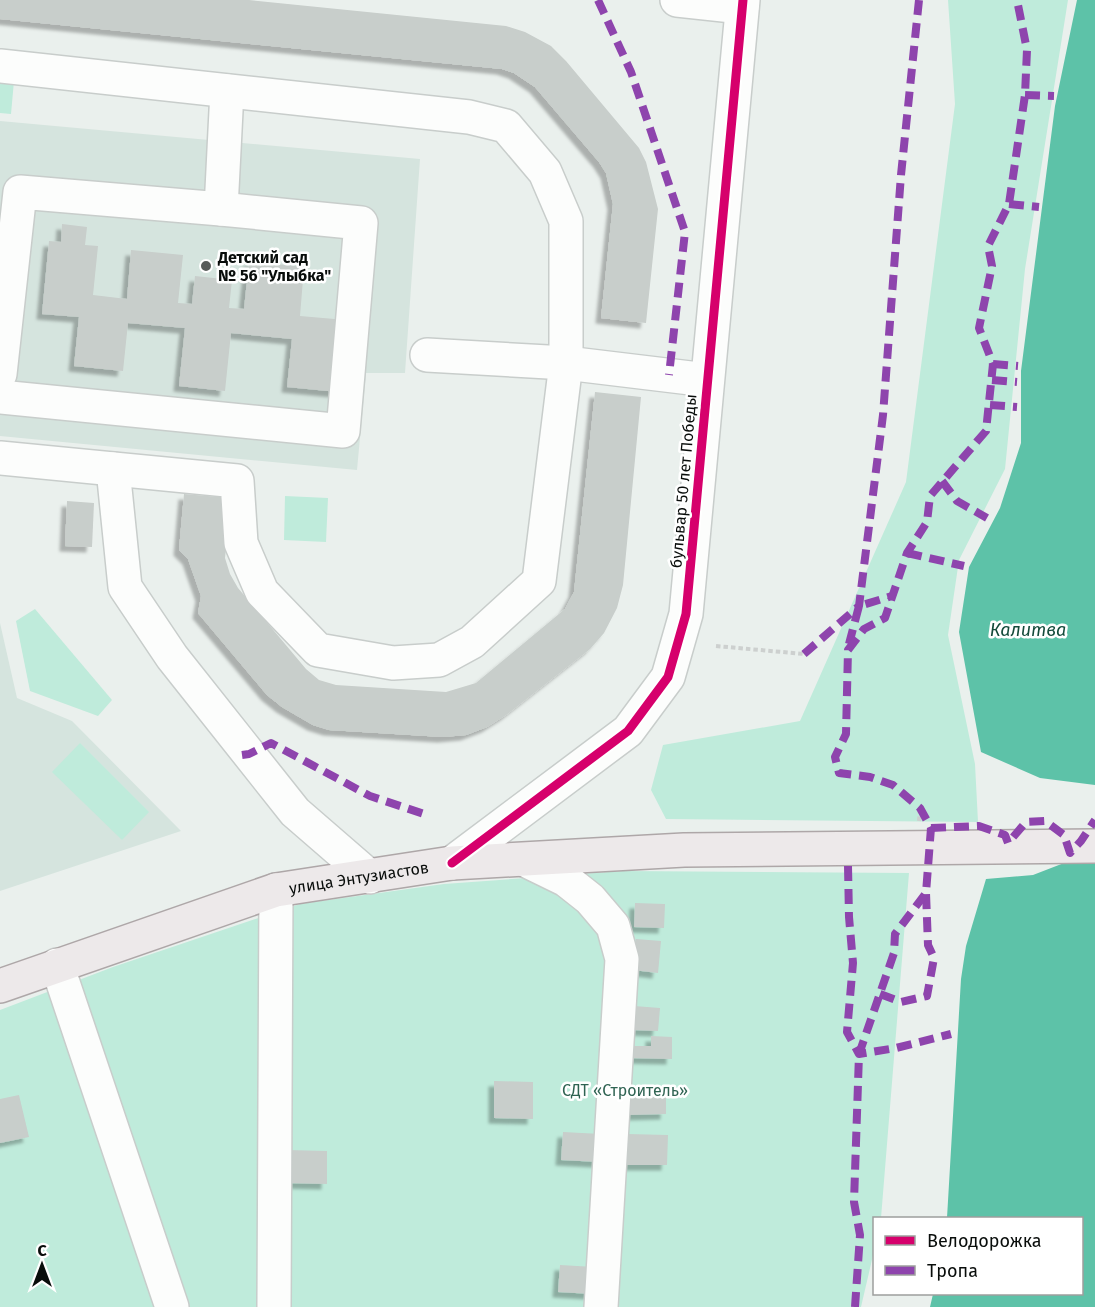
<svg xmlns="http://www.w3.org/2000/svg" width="1095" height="1307" font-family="'Fira Sans',sans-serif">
<defs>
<filter id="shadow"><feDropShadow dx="-5.5" dy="5.5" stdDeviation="1.5" flood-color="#0004"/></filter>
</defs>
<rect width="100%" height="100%" fill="#eaf0ed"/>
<g fill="#d5e4de">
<path d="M0,121L420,159L405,373H366L357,470L0,436Z"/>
<path d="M0,623L17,698L72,721L181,831L0,891Z"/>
</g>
<g fill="#bfebdb">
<path d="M948,0H1068L1025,269L1005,469L959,560L948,635L975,764L978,822L666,819L651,790L663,745L800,721L906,482L955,104Z"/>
<path d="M0,80L14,81L11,114L0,113Z"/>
<path d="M285,496L328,498L326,542L284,540Z"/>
<path d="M35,609L112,700L98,716L30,691L16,621Z"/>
<path d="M80,743L149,812L122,840L52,772Z"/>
<path d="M623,871L909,873L881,1218H874V1251L861,1307H0V1010L113,967L300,904L444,884Z"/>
</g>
<g fill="#5dc2a8">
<path d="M1077,0H1095V785L1040,778L981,752L959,632L969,567L1000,508L1021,443V371L1055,106Z"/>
<path d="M1095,851V1307H930L933,1294H1082V1218H947L961,979L966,946L986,879L1033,875Z"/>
</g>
<g fill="#c8cecb" filter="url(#shadow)">
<path d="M0,0H249L506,26L525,32L551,46L566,61L639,148L646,162L658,209L646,323L601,318L613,204L606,173L599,162L535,87L514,73L502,69L0,19Z"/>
<path d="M62,224L87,227L85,245L98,246L93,295L127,299L131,250L183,255L178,303L192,304L195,276L232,280L229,308L244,309L249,261L304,267L300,316L346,320L338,392L287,387L292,339L231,333L225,391L179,386L185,328L128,323L123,371L74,366L79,317L42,314L49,241L61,242Z"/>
<path d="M595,392L641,397L623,585L617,608L604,633L590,649L506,715L487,727L466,735L443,737L329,730L313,725L282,707L267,695L198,613L201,596L188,559L179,550L184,494L231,498L225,558L230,574L238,588L306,669L319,680L336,685L446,692L476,683L565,609L574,592Z"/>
<path d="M67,501L94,503L92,547L65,546Z"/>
<path d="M635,903L665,904L664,928L634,927Z"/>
<path d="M636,939L661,941L658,973L633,970Z"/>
<path d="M634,1006L660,1008L658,1031L633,1030Z"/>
<path d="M651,1036L672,1037V1059L628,1058V1046H651Z"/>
<path d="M494,1081L533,1082V1119L494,1118Z"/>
<path d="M666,1091V1114L629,1115L628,1092Z"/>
<path d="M19,1095L29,1137L0,1143V1099Z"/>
<path d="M563,1132L601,1134L600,1162L561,1160Z"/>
<path d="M627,1134L668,1135L667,1165H626Z"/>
<path d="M286,1150L327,1151V1184L285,1183Z"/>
<path d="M560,1265L594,1267L593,1294L558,1292Z"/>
</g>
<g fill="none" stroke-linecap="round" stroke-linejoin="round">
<g stroke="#c8cdcb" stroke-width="36">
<g id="minor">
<path d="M677,0L742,7"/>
<path d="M0,66L469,117L506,126L545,172L566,221V363L539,581L472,642L439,660L393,663L318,650L262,592L241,543L237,481L0,458"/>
<path d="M427,355L566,363L707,380"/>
<path d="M0,374L20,192L221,209L227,91"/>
<path d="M0,397L343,431L361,223L221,209"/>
<path d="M113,469L125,587L172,657L295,812L370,877"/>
<path d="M525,860L566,880L590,899L613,926L622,959L601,1307"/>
<path d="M452,863L628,731L668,677L686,614L743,0"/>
<path d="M57,965L172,1307"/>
<path d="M274,1307L276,890"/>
</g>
</g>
<g stroke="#aea7a8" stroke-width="36">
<g id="major">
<path id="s1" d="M0,986L276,890L452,863L684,850L1095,846"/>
</g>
</g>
<g stroke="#cdd0cf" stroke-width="4" stroke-dasharray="4.5 3" stroke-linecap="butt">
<path d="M716,646L804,654"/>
<path d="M919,821L920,808"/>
</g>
<use href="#minor" stroke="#fcfdfc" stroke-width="33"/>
<use href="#major" stroke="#ede9ea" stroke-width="33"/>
<g stroke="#8e44ad" stroke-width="8" stroke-dasharray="15 8" stroke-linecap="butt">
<path d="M598,0L631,72L685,232L669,375"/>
<path d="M1025,95L1054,96"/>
<path d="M1009,204L1039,207"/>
<path d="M993,364L1018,366"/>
<path d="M992,380L1017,382"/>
<path d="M990,405L1017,407"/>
<path d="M942,481L957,501L987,518"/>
<path d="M907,553L964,566"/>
<path d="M849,644L859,606L892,596"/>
<path d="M804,654L859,606L883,415L901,175L919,0"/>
<path d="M242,755L249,754L271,743L370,796L427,815"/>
<path d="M931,828L979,826L1005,835L1008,843L1026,822L1045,821L1064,835L1070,853L1081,841L1095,820"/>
<path d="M848,866L849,917L853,963L847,1032L859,1054L896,1048L951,1034"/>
<path d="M880,994L901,1002L927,996L934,958L928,945L926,893"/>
<path d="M855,1307L860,1235L854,1202L859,1054L894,953L895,934L926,893L931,828L920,808L893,785L870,777L839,773L835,757L846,734L848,650L864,629L885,618L907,553L927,522L930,496L986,431L993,364L979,328L992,266L988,246L1009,204L1025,95L1027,50L1017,0"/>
</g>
<g stroke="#fff" stroke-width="13">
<path id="cycleway" d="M452,863L628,731L668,677L686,614L743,0"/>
</g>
<use href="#cycleway" stroke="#d6006c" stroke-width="9"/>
</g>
<circle fill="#585c5a" stroke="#fff" stroke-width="2" cx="206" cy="266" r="6"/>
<g text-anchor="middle" stroke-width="5" stroke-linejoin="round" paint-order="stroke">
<g font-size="16" font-weight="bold" fill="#090d0b" stroke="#fff" text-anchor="start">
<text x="218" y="263">Детский сад<tspan x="218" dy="18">№ 56 "Улыбка"</tspan></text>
</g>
<g font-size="16" fill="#090d0b" stroke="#fff">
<text transform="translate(683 481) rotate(-85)" y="6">бульвар 50 лет Победы</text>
<text dy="6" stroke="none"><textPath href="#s1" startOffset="376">улица Энтузиастов</textPath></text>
</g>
<g font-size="16" fill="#2f6352" stroke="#fff">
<text x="625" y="1096">СДТ «Строитель»</text>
</g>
<g font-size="18" font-style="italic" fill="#144b3b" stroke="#fff">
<text x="1028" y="636">Калитва</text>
</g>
</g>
<rect x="873" y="1217" width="210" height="78" fill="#ffffff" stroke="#9d9e9d" stroke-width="1.5"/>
<rect x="885" y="1236" width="30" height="9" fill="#d6006c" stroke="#9d9e9d" stroke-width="1.5"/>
<text x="927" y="1247" font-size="18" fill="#090d0b">Велодорожка</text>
<rect x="885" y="1266" width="30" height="9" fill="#8e44ad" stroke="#9d9e9d" stroke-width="1.5"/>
<text x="927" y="1277" font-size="18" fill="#090d0b">Тропа</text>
<g transform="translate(42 1265)" stroke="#ffffff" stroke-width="4.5" paint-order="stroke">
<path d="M0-4.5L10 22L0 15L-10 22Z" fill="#090d0b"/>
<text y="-9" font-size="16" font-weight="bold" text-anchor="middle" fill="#090d0b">С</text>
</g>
</svg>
